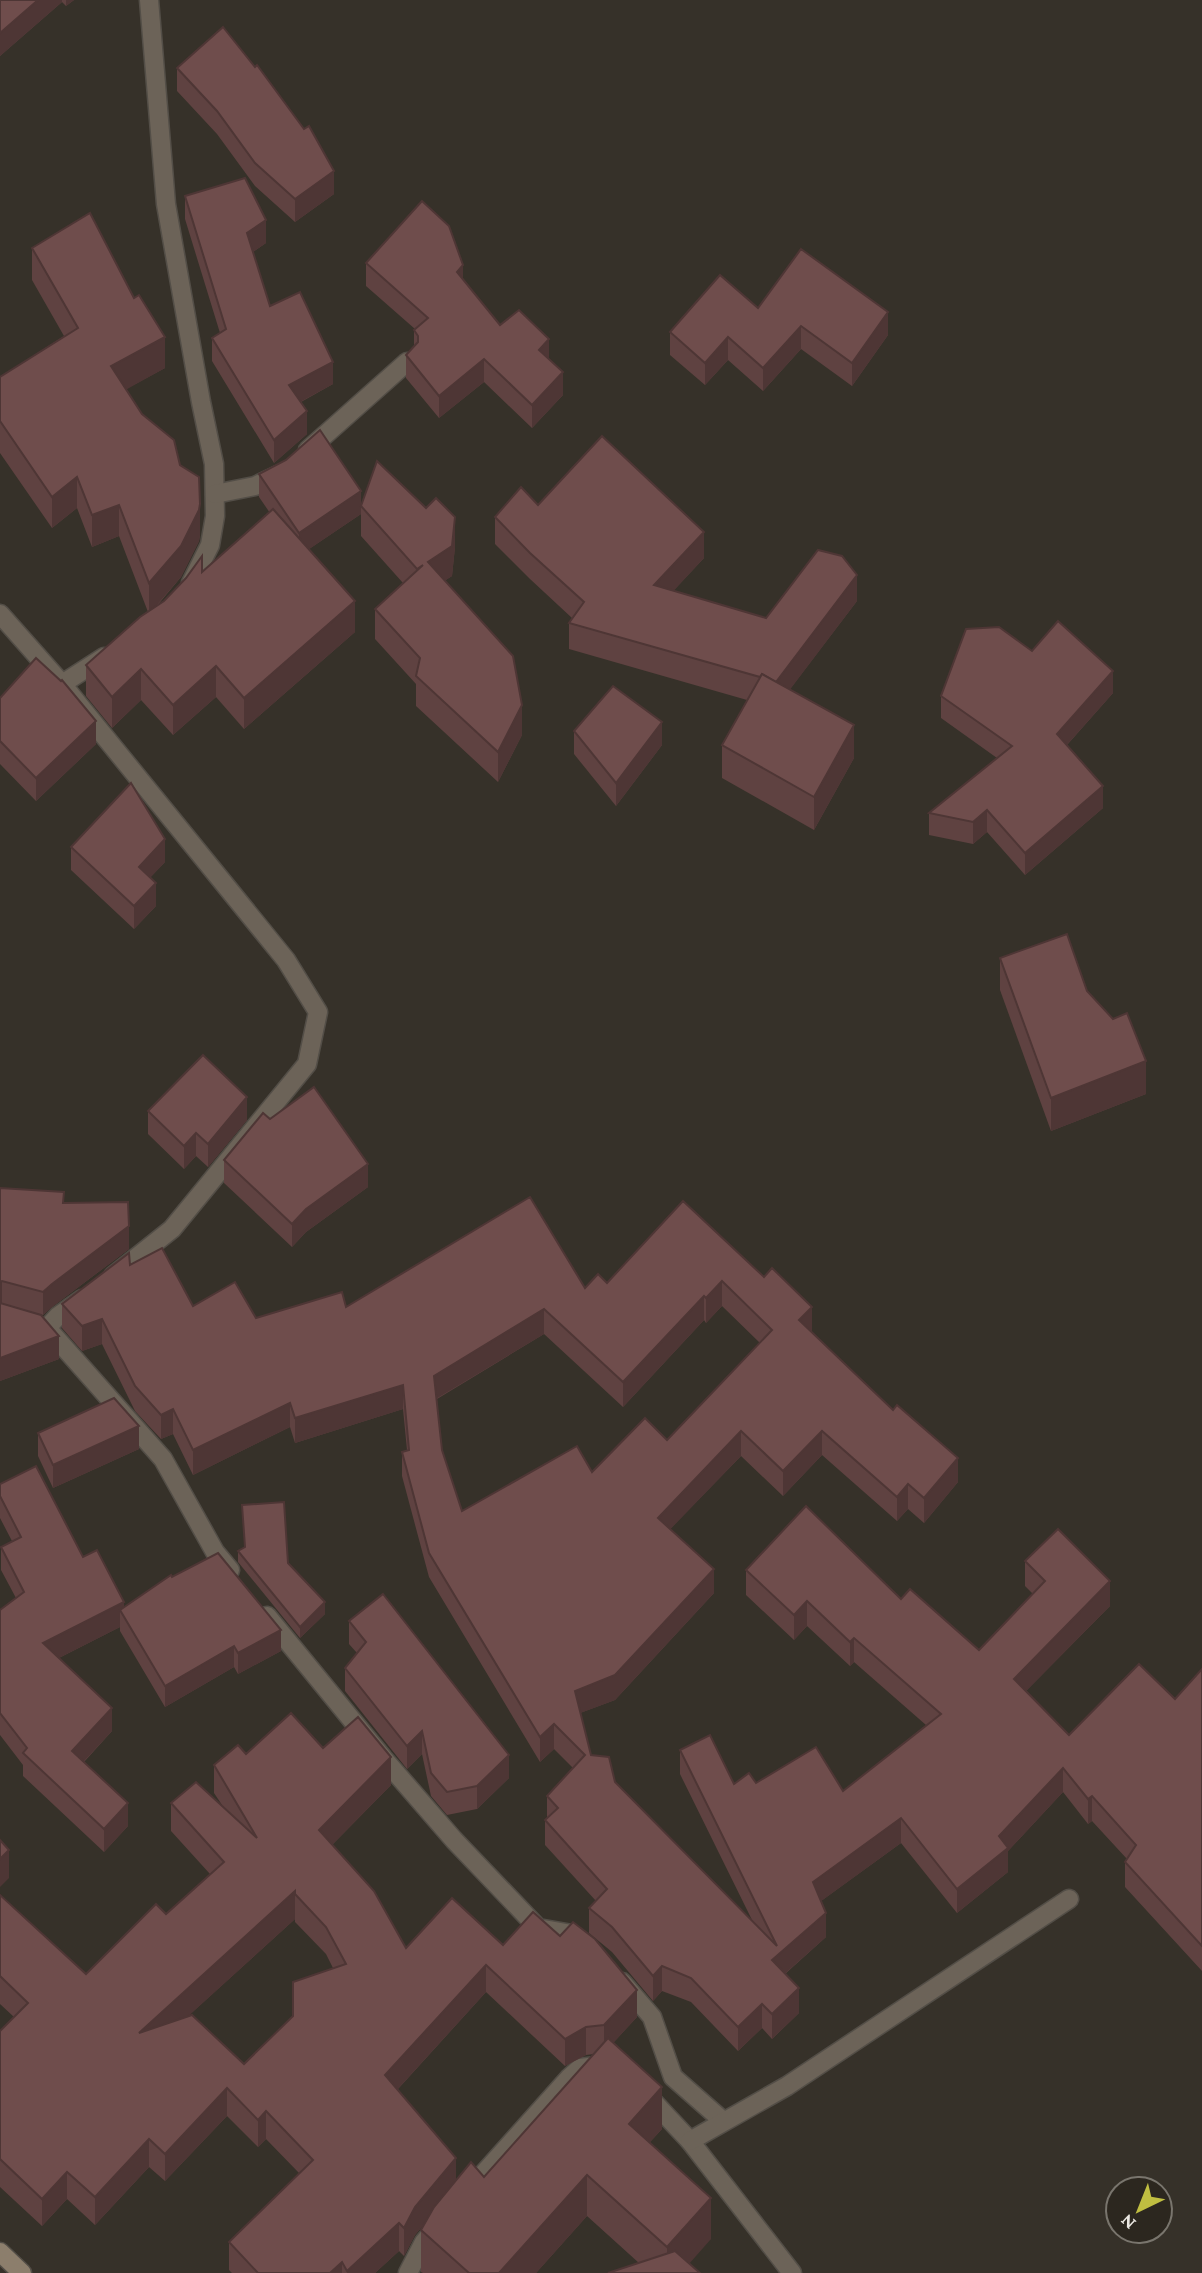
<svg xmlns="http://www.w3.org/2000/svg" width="1202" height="2273" font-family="'Crimson Pro',serif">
<rect width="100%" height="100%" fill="#363129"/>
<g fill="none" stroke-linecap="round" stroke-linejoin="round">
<g stroke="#534e47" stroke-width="21">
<g id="street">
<path d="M149,0L166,204L201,402L214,464L215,516L210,545L191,583"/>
<path d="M308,450L407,362"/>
<path d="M215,494L255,486L278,475"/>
<path d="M0,614L62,684"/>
<path d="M104,657L62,684L286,960L318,1012L307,1064L172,1229L113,1276"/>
<path d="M0,1315L47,1328L58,1316L82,1299"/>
<path d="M47,1328L163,1459L215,1552L230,1570"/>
<path d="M267,1616L383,1758L454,1840L538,1928L572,1934L583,1943"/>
<path d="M622,1982L652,2017L673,2077L723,2121"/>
<path d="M646,2094L690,2141L792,2273"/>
<path d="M690,2141L787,2086L1069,1899"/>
<path d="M467,2192L569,2078L580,2068L604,2065"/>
<path d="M408,2273L424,2242L435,2229"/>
</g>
</g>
<g stroke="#534e47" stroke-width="21">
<path id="secondary" d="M0,2252L22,2273"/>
</g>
<use href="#street" stroke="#6c6358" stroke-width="18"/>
<use href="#secondary" stroke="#8c7e6c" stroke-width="18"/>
</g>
<g fill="#5f4241" fill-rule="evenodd">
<path d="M0,0H74L66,6L62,2L0,56Z"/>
<path d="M177,68L334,194L295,222L255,186L217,134L177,91Z"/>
<path d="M185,196L266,243L253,252L270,306L333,384L301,402L307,434L274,463L212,361V338L220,333L185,219Z"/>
<path d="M32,248L165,368L126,389L142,414L180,465L200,535L199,541L181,577L156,607L202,572L270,513L259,497V474L361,514L309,549L355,632L244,729L216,697L173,735L141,700L112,728L86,696V665L148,612L119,536L92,547L77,508L52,528L0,453V377L64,336L32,280Z"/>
<path d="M366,263L463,280L500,325L549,360L563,395L532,428L484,382L439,418L406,378V355L414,347V330L415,329L366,286Z"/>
<path d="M758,308L888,335L852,386L801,349L763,391L728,360L705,385L670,355V332Z"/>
<path d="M538,505L704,558L673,591L766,618L857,601L790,689L854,758L814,830L722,778V745L747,700L569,649V623L572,618L530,579L495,544V517Z"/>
<path d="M361,506L455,547L452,576L444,581L522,735L498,782L416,706V684L375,639V609L403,583L361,536Z"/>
<path d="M1032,651L1113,693L1067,745L1103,808L1025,875L987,832L973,844L929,835V813L997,758L941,718V696Z"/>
<path d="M0,698L96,744L36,801L0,764Z"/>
<path d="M574,731L662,745L616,806L574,754Z"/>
<path d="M71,847L165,862L150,877L156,906L134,929L71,870Z"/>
<path d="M1000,958L1087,991L1146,1094L1051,1131L1000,990Z"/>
<path d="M148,1111L247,1120L208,1167L196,1156L184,1169L148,1134Z"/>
<path d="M270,1119L368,1187L306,1232L292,1247L224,1183V1160Z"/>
<path d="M0,1188L64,1203L129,1249L52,1307L43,1315L16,1308L59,1359L0,1381Z"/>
<path d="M683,1201L812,1331L811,1332L958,1482L924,1523L908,1509L897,1521L822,1455L783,1496L741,1456L670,1529L714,1593L615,1700L580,1713L591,1755L615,1782L753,1922L680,1774V1750L734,1784L756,1783L843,1791L926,1725L854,1662L850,1666L807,1626L794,1640L746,1595V1570L901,1599L979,1650L1033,1594L1025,1586V1561L1110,1606L1026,1691L1069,1735L1175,1699L1202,1669V1971L1125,1887V1862L1127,1859L1092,1821L1088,1824L1063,1792L1008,1851V1872L957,1913L901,1843L821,1901L826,1937L785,1974L799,2013L772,2039L762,2028L738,2051L691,2002L662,1991L653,2001L612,1952L589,1933V1908L596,1901L545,1845V1820L547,1818V1796L573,1768L554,1749L540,1762L429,1577L402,1476V1452L407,1450L403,1409L295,1443L290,1427L193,1475L173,1434L161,1439L135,1411L102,1344L82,1351L62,1328V1304L130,1265L193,1306L256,1318L346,1307L585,1288L607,1283ZM722,1306L760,1343L667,1440L592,1472L462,1511L442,1450L437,1399L544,1334L623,1407L704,1320L706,1323Z"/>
<path d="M38,1433L139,1449L53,1488L38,1456Z"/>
<path d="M0,1484L83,1557L124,1607L172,1577L281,1651L238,1674L234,1667L165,1707L120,1631V1627L59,1658L112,1731L84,1762L128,1826L104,1852L23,1776V1765L0,1735V1610L16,1598L1,1570V1547L12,1541L0,1518Z"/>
<path d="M242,1505L325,1614L300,1638L238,1562V1551L245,1547Z"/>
<path d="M349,1621L509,1778L477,1809L447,1815L431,1796L422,1754L407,1769L345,1691V1668L357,1653L349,1644Z"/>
<path d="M323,1748L391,1785L332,1845L406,1948L503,1945L637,2017L613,2043L662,2129L650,2142L711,2239L639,2263L587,2216L536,2273H423L421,2272V2230L425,2223L415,2235L404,2256L399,2251L375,2273H232L229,2270V2242L299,2173L266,2139L258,2147L227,2116L165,2181L149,2167L95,2225L67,2199L42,2226L0,2187V2031L14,2017L0,2004V1895L86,1974L166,1914L210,1874L171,1831V1803L222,1805L214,1793V1765L246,1754ZM295,1919V1922L326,1954L333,1968L293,2016L244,2064L187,2017ZM486,1992L565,2066L586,2055L594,2054L484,2177L456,2180L398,2089Z"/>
</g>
<g fill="#4e3635">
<path d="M38,0H62V2L0,56V33Z"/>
<path d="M66,0H74L66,6Z"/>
<path d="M334,171V194L295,222V199Z"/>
<path d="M266,220V243L247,256V233Z"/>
<path d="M463,265V288L457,272Z"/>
<path d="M888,312V335L852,386V363Z"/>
<path d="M801,326V349L763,391V368Z"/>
<path d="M165,337V368L111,398V366Z"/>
<path d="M728,337V360L705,385V363Z"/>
<path d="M549,339V361L539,350Z"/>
<path d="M484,359V382L439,418V396Z"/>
<path d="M333,362V384L289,408V385Z"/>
<path d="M563,372V395L532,428V405Z"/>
<path d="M307,411V434L274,463V440Z"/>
<path d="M77,477V508L52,528V497Z"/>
<path d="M361,491V514L299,556V533Z"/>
<path d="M200,504V535L199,541L181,577L149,614V583Z"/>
<path d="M119,505V536L92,547V515Z"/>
<path d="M455,517V547L452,576L428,592V562Z"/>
<path d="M704,532V558L654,612V585Z"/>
<path d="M857,575V601L776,708V682Z"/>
<path d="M355,601V632L244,729V698Z"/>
<path d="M216,666V697L173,735V705Z"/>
<path d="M141,669V700L112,728V697Z"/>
<path d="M1113,671V693L1057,756V734Z"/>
<path d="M522,705V735L498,782V752Z"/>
<path d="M96,721V744L36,801V778Z"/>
<path d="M662,722V745L616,806V783Z"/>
<path d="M854,725V758L814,830V797Z"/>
<path d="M1103,786V808L1025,875V853Z"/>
<path d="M987,810V832L973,844V822Z"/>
<path d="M165,839V862L139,890V867Z"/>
<path d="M156,883V906L134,929V906Z"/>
<path d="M1146,1061V1094L1051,1131V1098Z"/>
<path d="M247,1097V1120L208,1167V1144Z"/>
<path d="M196,1133V1156L184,1169V1146Z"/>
<path d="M368,1164V1187L306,1232L292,1247V1224L306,1209Z"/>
<path d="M129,1226V1249L52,1307L43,1315V1292L52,1284Z"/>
<path d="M2,1281V1304L0,1305V1282Z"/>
<path d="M722,1281V1306L706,1323V1298Z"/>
<path d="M704,1296V1320L623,1407V1382Z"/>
<path d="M812,1307V1331L799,1345V1320Z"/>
<path d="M544,1309V1334L434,1400V1376Z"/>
<path d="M102,1319V1344L82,1351V1326Z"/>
<path d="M59,1336V1359L0,1381V1358Z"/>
<path d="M403,1385V1409L295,1443V1418Z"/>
<path d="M290,1403V1427L193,1475V1450Z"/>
<path d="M173,1409V1434L161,1439V1415Z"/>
<path d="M139,1426V1449L53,1488V1465Z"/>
<path d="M741,1431V1456L658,1542V1518Z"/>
<path d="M822,1431V1455L783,1496V1471Z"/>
<path d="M958,1458V1482L924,1523V1498Z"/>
<path d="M908,1484V1509L897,1521V1497Z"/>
<path d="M714,1569V1593L615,1700L575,1715V1691Z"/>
<path d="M1110,1581V1606L1014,1703V1679Z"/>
<path d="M807,1601V1626L794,1640V1615Z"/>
<path d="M124,1602V1616L120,1610V1627L43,1666V1643Z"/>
<path d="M325,1602V1614L300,1638V1627Z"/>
<path d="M281,1630V1651L238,1674V1653Z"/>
<path d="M854,1638V1662L850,1666V1642Z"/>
<path d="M234,1646V1667L165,1707V1686Z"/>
<path d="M112,1708V1731L72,1774V1751Z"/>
<path d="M554,1724V1749L540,1762V1737Z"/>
<path d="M422,1731V1754L407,1769V1746Z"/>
<path d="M509,1755V1778L477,1809V1786Z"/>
<path d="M391,1757V1785L319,1858V1830Z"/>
<path d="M1063,1768V1792L1008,1851V1872L957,1913V1889L999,1836Z"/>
<path d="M1092,1796V1821L1088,1824V1799Z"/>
<path d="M128,1803V1826L104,1852V1829Z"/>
<path d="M901,1818V1843L813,1907V1882Z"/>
<path d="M9,1850V1878L0,1887V1859Z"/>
<path d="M295,1891V1919L139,2061V2033Z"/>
<path d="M826,1913V1937L772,1985V1960Z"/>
<path d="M486,1965V1992L385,2103V2075Z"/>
<path d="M662,1966V1991L653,2001V1976Z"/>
<path d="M799,1988V2013L772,2039V2014Z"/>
<path d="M637,1990V2017L604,2053V2025Z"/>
<path d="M762,2004V2028L738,2051V2027Z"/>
<path d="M586,2027V2055L565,2066V2039Z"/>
<path d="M662,2087V2129L629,2165V2124Z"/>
<path d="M227,2088V2116L165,2181V2154Z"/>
<path d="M266,2111V2139L258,2147V2120Z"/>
<path d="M149,2139V2167L95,2225V2197Z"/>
<path d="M456,2158V2186L415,2235L404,2256V2228L415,2207Z"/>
<path d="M67,2172V2199L42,2226V2199Z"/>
<path d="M587,2175V2216L536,2273H499Z"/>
<path d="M711,2198V2239L681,2273H667V2247Z"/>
<path d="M399,2223V2251L375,2273H347V2271Z"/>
<path d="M342,2262V2273H330Z"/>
</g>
<g fill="#6f4d4c" stroke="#4e3635" stroke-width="2" fill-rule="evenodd">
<path d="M0,0H38L0,33Z"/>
<path d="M223,27L255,67L257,65L304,129L309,126L334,171L295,199L255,163L217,111L177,68Z"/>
<path d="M245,178L266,220L247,233L270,306L300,292L333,362L289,385L307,411L274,440L212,338L226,329L185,196Z"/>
<path d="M422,201L449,226L463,265L457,272L500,325L519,310L549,339L539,350L563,372L532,405L484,359L439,396L406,355L418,342V336L414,330L428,318L366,263Z"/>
<path d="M90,213L134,298L139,295L165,337L111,366L142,414L174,440L180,465L199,477L200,504L199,510L181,546L149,583L119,505L92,515L77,477L52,497L0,421V377L78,328L32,248Z"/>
<path d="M801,249L888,312L852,363L801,326L763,368L728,337L705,363L670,332L720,275L758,308Z"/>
<path d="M320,430L361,491L299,533L259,474L286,460Z"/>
<path d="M602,436L704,532L654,585L766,618L818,550L842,556L857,575L776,682L762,674L760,677L569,623L584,602L530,553L495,517L521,487L538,505Z"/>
<path d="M377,461L426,508L436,498L455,517L452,546L428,562L513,656L522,705L498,752L416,676L420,658L375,609L423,565L417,569L361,506Z"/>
<path d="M273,509L355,601L244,698L216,666L173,705L141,669L112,697L86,665L140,617L164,601L186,578L202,556V572Z"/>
<path d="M1058,621L1113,671L1057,734L1103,786L1025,853L987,810L973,822L929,813L1012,746L941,696L966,629L999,627L1032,651Z"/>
<path d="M36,658L61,681L62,680L96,721L36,778L0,741V698Z"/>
<path d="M762,674L854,725L814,797L722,745Z"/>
<path d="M613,686L662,722L616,783L574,731Z"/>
<path d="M131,783L165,839L139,867L156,883L134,906L71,847Z"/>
<path d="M1067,934L1087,991L1113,1019L1127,1013L1146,1061L1051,1098L1000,958Z"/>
<path d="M203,1055L247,1097L208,1144L196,1133L184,1146L148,1111Z"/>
<path d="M314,1087L368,1164L306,1209L292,1224L224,1160L263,1113L270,1119Z"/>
<path d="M0,1188L64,1192L63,1203L128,1202L129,1226L52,1284L43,1292L2,1281L0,1282Z"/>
<path d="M530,1197L585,1288L598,1274L607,1283L683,1201L764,1277L772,1268L812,1307L799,1320L893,1410L897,1405L958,1458L924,1498L908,1484L897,1497L822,1431L783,1471L741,1431L658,1518L714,1569L615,1675L575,1691L591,1755L609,1757L615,1782L777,1946L680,1750L710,1735L734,1784L749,1773L756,1783L816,1747L843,1791L941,1714L854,1638L850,1642L807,1601L794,1615L746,1570L806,1506L901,1599L910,1589L979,1650L1045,1581L1025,1561L1058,1529L1110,1581L1014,1679L1069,1735L1139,1664L1175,1699L1202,1669V1946L1125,1862L1136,1845L1092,1796L1088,1799L1063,1768L999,1836L1008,1848L957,1889L901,1818L813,1882L826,1913L772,1960L799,1988L772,2014L762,2004L738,2027L691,1978L662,1966L653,1976L612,1927L589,1908L607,1889L545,1820L558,1808L547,1796L585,1755L554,1724L540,1737L429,1553L402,1452L409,1450L403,1385L295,1418L290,1403L193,1450L173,1409L161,1415L135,1386L102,1319L82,1326L62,1304L129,1253L130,1265L162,1248L193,1306L235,1282L256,1318L342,1292L346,1307ZM722,1281L772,1330L667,1440L645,1418L592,1472L577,1446L462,1511L442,1450L434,1376L544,1309L623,1382L704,1296L706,1298Z"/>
<path d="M0,1303L41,1315L59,1336L0,1358Z"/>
<path d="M114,1398L139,1426L53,1465L38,1433Z"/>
<path d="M36,1466L83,1557L97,1550L124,1602L43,1643L112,1708L72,1751L128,1803L104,1829L23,1753L27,1748L0,1713V1610L24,1592L1,1547L21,1537L0,1496V1484Z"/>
<path d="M284,1502L288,1563L325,1602L300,1627L238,1551L245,1547L242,1505Z"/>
<path d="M218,1553L281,1630L238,1653L234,1646L165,1686L120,1610L171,1575L172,1577Z"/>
<path d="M383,1594L509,1755L477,1786L447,1792L431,1773L422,1731L407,1746L345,1668L366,1642L349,1621Z"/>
<path d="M291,1713L323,1748L358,1717L391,1757L319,1830L374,1891L406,1948L452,1898L503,1945L533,1912L560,1936L573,1922L595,1939L637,1990L604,2025L586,2027L565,2039L486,1965L385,2075L456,2158L415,2207L404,2228L399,2223L347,2271L342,2262L330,2273H258L229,2242L313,2160L266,2111L258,2120L227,2088L165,2154L149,2139L95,2197L67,2172L42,2199L0,2159V2031L28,2003L0,1976V1895L86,1974L156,1904L166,1914L224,1862L171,1803L196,1782L257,1838L214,1765L238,1745L246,1754ZM295,1891V1894L326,1927L346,1964L293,1982V2016L244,2064L192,2015L139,2033Z"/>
<path d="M0,1840L9,1850L0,1859Z"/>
<path d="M608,2038L662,2087L629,2124L711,2198L667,2247L587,2175L499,2273H469L421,2230L434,2207L471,2162L484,2177Z"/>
<path d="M675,2251L700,2273H608Z"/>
</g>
<g transform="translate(1139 2210) rotate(223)"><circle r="33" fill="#2c271f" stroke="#79756d" stroke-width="2"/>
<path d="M0-5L12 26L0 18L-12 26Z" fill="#c0be41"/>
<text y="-10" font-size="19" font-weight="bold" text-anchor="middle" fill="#ece9e3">N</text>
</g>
</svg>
